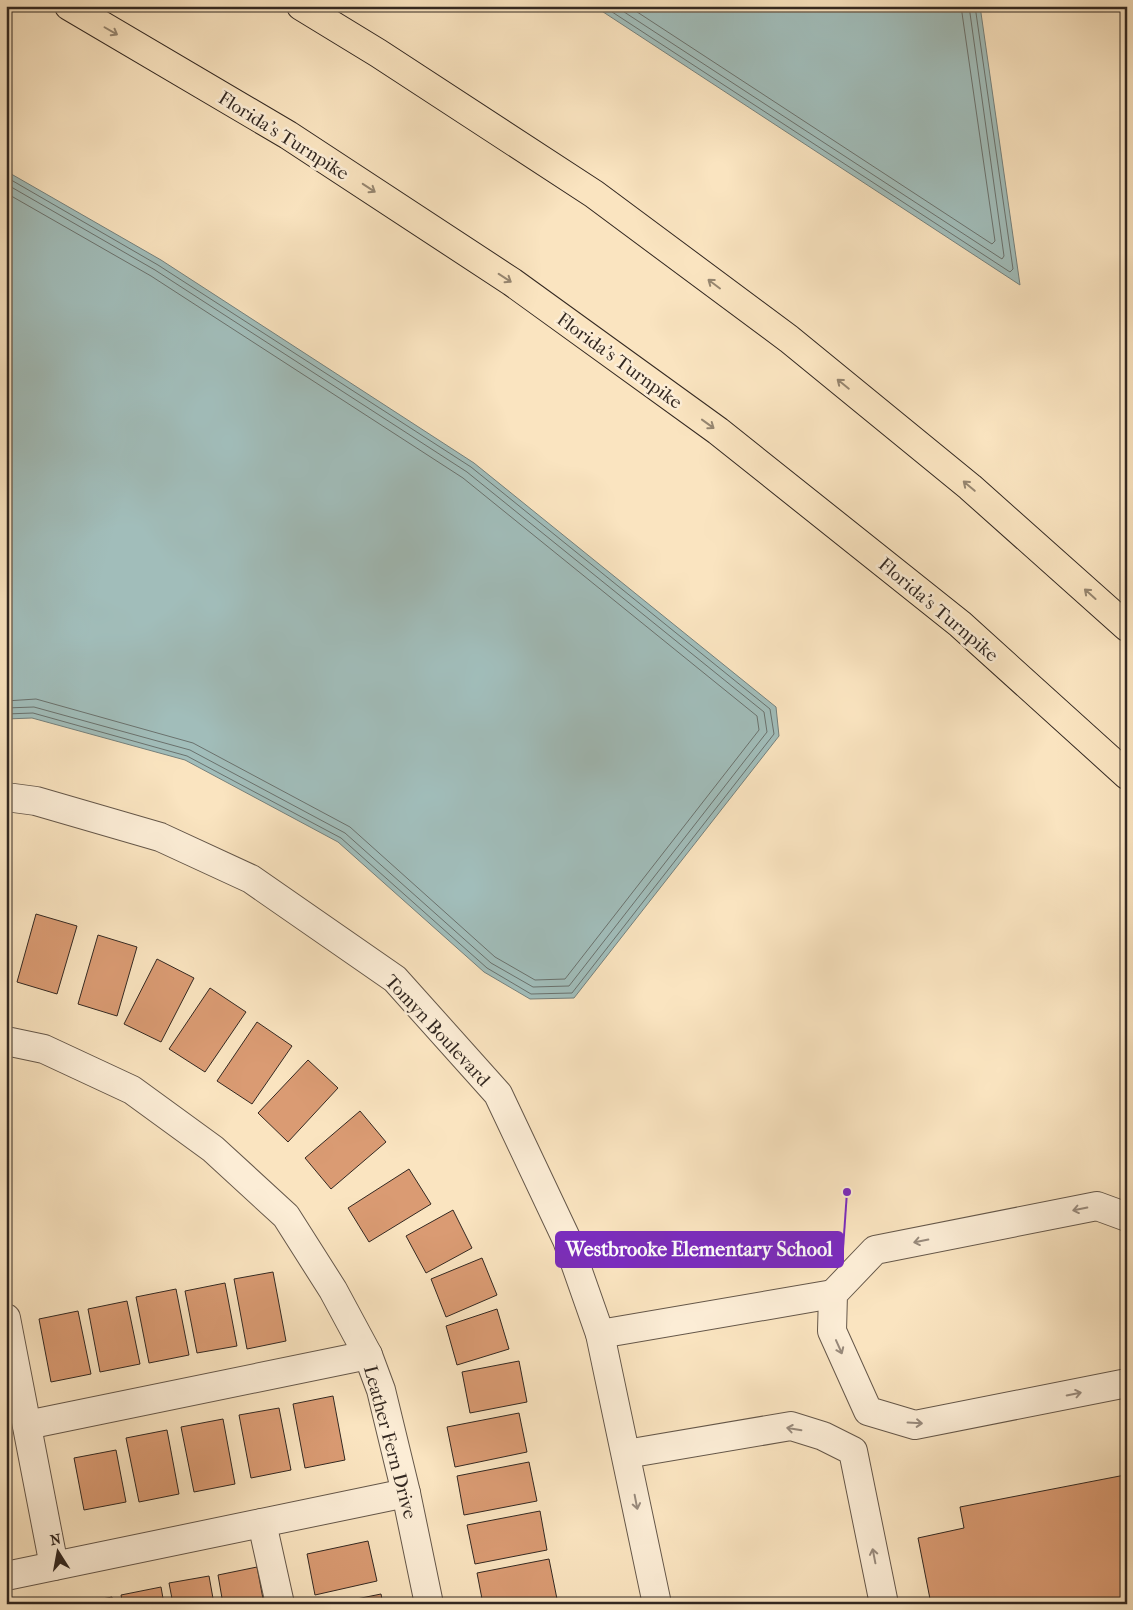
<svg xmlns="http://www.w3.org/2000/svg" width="1133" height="1610" font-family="'IM FELL French Canon',serif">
<rect width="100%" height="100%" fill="#fae4c0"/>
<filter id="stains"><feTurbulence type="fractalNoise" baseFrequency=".004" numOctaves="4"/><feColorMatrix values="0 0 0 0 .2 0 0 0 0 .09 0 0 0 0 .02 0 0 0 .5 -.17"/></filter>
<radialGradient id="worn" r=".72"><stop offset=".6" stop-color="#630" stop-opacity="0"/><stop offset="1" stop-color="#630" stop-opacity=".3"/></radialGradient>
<g fill="#a1bdba" stroke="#75817d">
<path d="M594,6H980L1020,285Z"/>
<path d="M6,171L161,260L474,463L776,707L779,736L574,998L530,999L484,972L338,842L185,760L32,718L6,719Z"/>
</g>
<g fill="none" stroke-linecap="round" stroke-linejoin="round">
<g stroke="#6a726e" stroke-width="1">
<path d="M603,6L1010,272L1013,269L975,6"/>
<path d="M615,6L1002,259L1004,256L969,6"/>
<path d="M628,6L992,244L995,241L961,6"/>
<path d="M6,177L158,265L471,467L770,709L774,734L572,993L531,994L487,968L341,838L187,756L33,713L6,714"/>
<path d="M6,184L155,270L467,472L764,712L767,732L569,986L533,987L491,963L345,833L190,750L34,707L6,708"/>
<path d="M6,193L151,276L463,478L757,716L759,730L565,979L535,980L495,957L350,827L193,743L36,699L6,701"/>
</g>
</g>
<g fill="#da9b73" stroke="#332821">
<path d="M36,914L77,926L57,994L17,982Z"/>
<path d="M98,935L137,947L117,1016L78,1004Z"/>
<path d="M157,959L194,978L161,1042L124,1024Z"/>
<path d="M210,988L246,1012L205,1072L169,1049Z"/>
<path d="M257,1022L292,1046L252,1104L217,1081Z"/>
<path d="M308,1060L338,1088L288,1142L258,1113Z"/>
<path d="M360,1111L386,1142L331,1189L305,1158Z"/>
<path d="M409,1169L431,1204L369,1242L348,1208Z"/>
<path d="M453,1210L472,1248L426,1273L406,1236Z"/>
<path d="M482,1258L497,1295L446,1317L431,1279Z"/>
<path d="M273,1272L286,1341L247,1349L234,1279Z"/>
<path d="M225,1283L237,1346L197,1353L185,1291Z"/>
<path d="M176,1289L189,1355L149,1363L136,1297Z"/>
<path d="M127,1301L140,1364L100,1372L88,1309Z"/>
<path d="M497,1309L509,1349L457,1365L446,1326Z"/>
<path d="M78,1311L91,1374L51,1382L39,1319Z"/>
<path d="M519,1361L527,1402L470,1413L462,1372Z"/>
<path d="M333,1396L345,1460L305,1468L293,1404Z"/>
<path d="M279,1408L291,1470L251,1478L239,1415Z"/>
<path d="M519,1413L527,1452L455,1467L447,1427Z"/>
<path d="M223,1419L235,1484L194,1492L181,1427Z"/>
<path d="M167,1430L179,1494L139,1502L126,1438Z"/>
<path d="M116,1450L126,1502L84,1510L74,1458Z"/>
<path d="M529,1462L537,1501L464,1515L457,1476Z"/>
<path d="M1125,1475L1127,1485V1604H931L918,1538L964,1528L960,1507Z"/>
<path d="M540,1511L547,1550L475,1564L467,1525Z"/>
<path d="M368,1541L377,1581L315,1595L307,1554Z"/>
<path d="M549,1559L557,1599L532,1604H483L477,1573Z"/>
<path d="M257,1567L264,1604H223L218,1575Z"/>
<path d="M209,1576L214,1604H173L169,1583Z"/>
<path d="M161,1587L164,1604H123L121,1595Z"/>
<path d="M381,1594L383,1604H332Z"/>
<path d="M112,1597L113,1604H77Z"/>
</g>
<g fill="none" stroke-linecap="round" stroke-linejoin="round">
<g stroke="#655749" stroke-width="30">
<g id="minor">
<path d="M6,797L36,801L160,837L251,879L395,979L498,1094L567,1240L600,1334L657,1604"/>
<path d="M6,1041L44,1049L132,1090L213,1149L286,1216L333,1290L368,1355L381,1390L406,1493L429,1604"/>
<path d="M1127,1217L1097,1206L875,1250L833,1294L832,1331L868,1411L915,1425L1127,1383"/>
<path d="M6,1318L54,1566"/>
<path d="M600,1334L833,1294"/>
<path d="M27,1425L368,1355"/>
<path d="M626,1454L791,1426L823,1436L853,1451L884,1604"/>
<path d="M262,1523L280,1604"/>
<path d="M6,1576L406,1493"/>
</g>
</g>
<g stroke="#332821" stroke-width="30">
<g id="highway">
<path d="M69,6L288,135L512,282L718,431L960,624L1127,775"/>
<path d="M301,6L378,53L594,194L789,339L970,487L1127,627"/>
</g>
</g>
<use href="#minor" stroke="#fcedd6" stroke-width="28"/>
<use href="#highway" stroke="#fae4c0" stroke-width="28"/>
</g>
<defs><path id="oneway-shaft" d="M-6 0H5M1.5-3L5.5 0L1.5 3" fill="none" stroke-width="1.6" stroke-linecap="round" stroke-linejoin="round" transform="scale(1.25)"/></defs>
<g stroke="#968670">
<use href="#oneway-shaft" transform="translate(111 31) rotate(30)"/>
<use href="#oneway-shaft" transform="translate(369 188) rotate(33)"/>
<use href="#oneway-shaft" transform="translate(505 278) rotate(33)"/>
<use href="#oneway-shaft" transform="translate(714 284) rotate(-143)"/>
<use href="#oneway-shaft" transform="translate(843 384) rotate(-141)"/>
<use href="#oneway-shaft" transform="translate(708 424) rotate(36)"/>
<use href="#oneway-shaft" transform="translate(969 486) rotate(-140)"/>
<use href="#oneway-shaft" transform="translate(1090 594) rotate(-138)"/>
</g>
<g stroke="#988a7c">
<use href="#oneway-shaft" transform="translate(1080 1209) rotate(169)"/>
<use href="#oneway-shaft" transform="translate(921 1241) rotate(169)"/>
<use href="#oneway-shaft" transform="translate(839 1347) rotate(66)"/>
<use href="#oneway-shaft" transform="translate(1074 1394) rotate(-11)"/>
<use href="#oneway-shaft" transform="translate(915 1423) rotate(3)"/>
<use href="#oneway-shaft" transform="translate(794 1429) rotate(-171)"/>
<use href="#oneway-shaft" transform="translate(636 1502) rotate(79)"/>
<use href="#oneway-shaft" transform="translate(874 1556) rotate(-101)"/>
</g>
<g text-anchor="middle" stroke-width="5" stroke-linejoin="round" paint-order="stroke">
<g font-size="19" fill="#332821" stroke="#fcedd6">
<text transform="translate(284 135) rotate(32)" y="7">Florida's Turnpike</text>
<text transform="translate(620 360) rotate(36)" y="7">Florida's Turnpike</text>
<text transform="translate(939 609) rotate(40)" y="7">Florida's Turnpike</text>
<text transform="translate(438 1030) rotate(47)" y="7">Tomyn Boulevard</text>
<text transform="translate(391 1442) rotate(75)" y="7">Leather Fern Drive</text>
</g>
</g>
<path fill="none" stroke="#7b2cbf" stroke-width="2" d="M847 1192L843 1249"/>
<circle fill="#7b2cbf" stroke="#fcedd6" stroke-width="2" cx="847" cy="1192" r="5"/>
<rect fill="#7b2cbf" stroke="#7b2cbf" stroke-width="2" x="556" y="1232" width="287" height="35" rx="5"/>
<g font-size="20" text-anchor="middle" font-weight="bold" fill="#fff">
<text x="699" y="1256">Westbrooke Elementary School</text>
</g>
<rect width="1133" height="1610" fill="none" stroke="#fae4c0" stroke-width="25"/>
<rect x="8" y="8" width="1118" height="1595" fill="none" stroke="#332821" stroke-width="2.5"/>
<rect x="12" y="12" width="1108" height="1585" fill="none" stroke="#332821"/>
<g transform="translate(58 1552) rotate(349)" stroke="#fcedd6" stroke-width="4" paint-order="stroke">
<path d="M0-4L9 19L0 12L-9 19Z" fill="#332821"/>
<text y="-8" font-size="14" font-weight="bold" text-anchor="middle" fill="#332821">N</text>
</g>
<rect width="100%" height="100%" filter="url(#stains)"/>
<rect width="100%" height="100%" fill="url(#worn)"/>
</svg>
